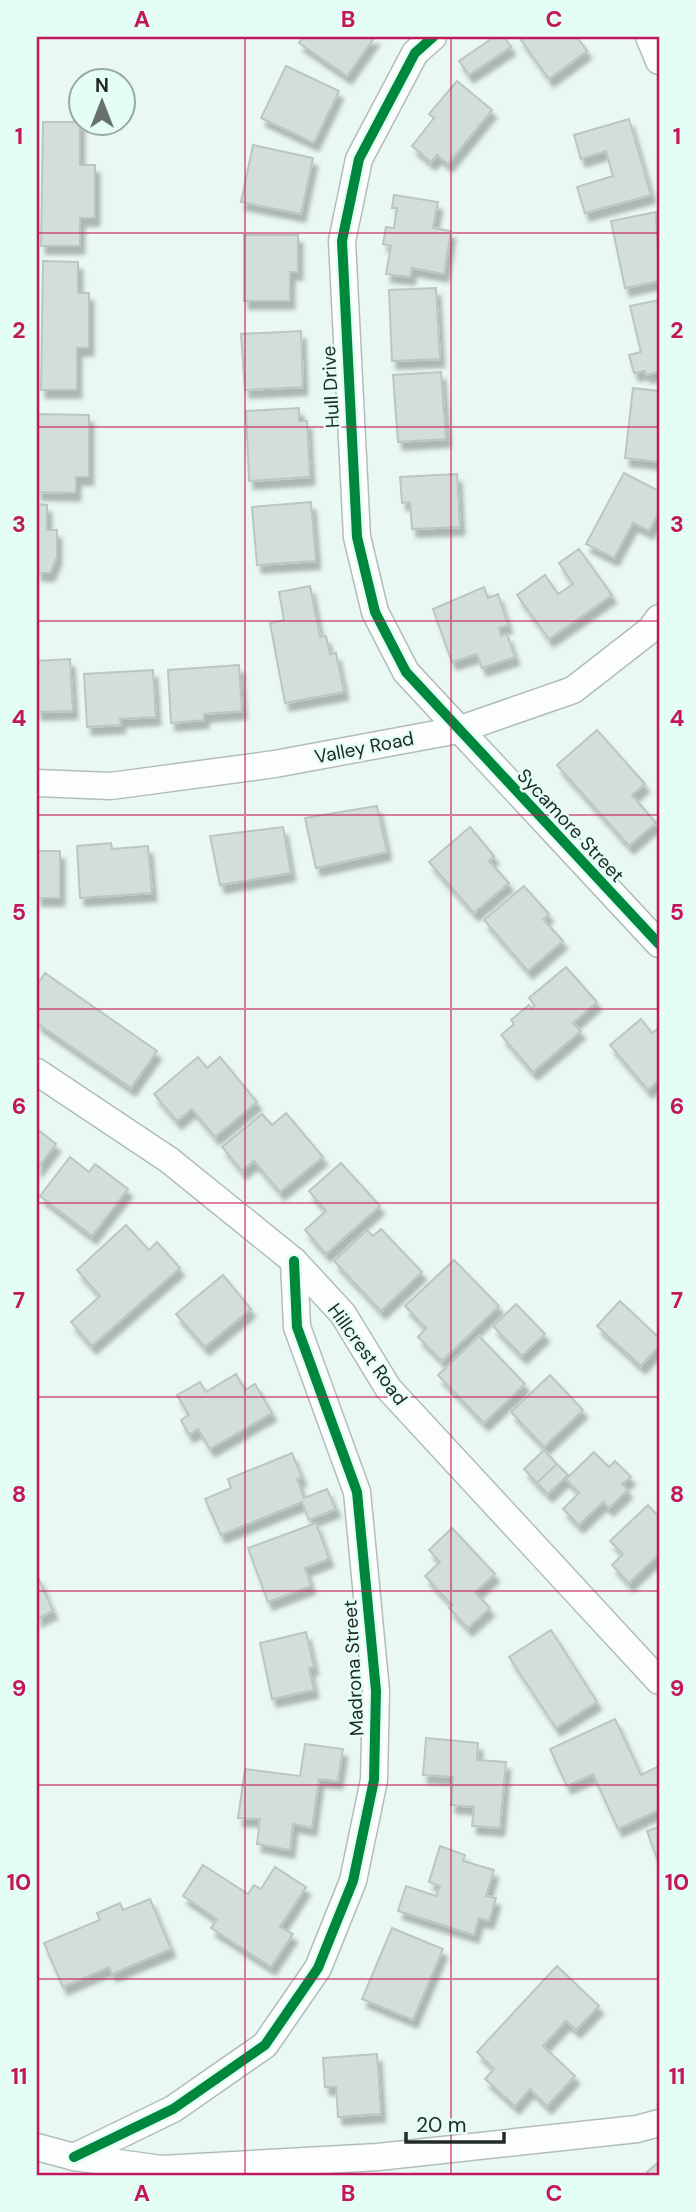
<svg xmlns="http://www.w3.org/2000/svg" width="696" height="2212" font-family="'DM Sans',sans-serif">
<defs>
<filter id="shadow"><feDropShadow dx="4.5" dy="8" stdDeviation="2" flood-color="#0004"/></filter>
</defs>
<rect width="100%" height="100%" fill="#eaf8f3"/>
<g fill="#d3deda" stroke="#bbc6c2" stroke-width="2" filter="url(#shadow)">
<path d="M303,37H375L347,76L299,43Z"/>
<path d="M494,37H504L511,47L469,75L459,61Z"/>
<path d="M519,37H577L587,51L549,79Z"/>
<path d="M286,66L339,91L314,143L261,118Z"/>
<path d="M457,81L492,110L448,164L437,155L431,162L412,146L434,118L429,114Z"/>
<path d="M629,119L651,195L585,213L577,187L613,176L606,151L581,159L574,135Z"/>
<path d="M43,122H80V165H95V218H80V246H41Z"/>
<path d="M253,145L313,158L301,214L241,202Z"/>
<path d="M394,195L438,202L433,228L451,231L444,274L412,268L410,277L386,274L391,246L383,244L386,227L394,228L397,208H392Z"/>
<path d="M656,212L659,281L625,288L611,221Z"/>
<path d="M244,235H298V272H290V301H244Z"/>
<path d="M43,261L78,262V293H89V348H77V390H41Z"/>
<path d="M436,288L440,359L392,361L389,290Z"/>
<path d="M659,300V372L646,375L645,371L634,373L629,355L641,352L630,306Z"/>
<path d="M301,331L303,387L245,390L241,334Z"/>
<path d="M441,372L446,439L398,442L393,375Z"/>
<path d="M633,388L659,391V462L625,458Z"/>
<path d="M299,408V421H307L310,477L249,481L246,411Z"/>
<path d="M37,414L89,415V477H76V493L37,492Z"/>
<path d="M624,473L659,491V512L649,531L633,523L614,558L586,544Z"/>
<path d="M457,474L460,527L412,529L410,502L402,503L400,477Z"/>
<path d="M311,502L316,561L257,565L252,507Z"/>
<path d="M37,504L47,505V530H57V557L50,573H37Z"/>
<path d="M579,549L612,595L549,639L517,595L545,575L558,594L573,584L559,563Z"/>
<path d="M310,586L320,637L326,636L330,654L336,653L344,692L285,703L270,623L284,620L279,592Z"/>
<path d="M484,587L488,598L498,594L508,625L499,628L501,636L507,634L515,657L482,668L477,654L452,662L433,609Z"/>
<path d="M70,659L73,711L37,712V661Z"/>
<path d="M239,665L242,711L204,714V720L171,723L168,670Z"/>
<path d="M153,670L156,717L120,719L121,725L87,727L84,674Z"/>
<path d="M597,730L645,784L632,795L656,823L629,846L557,765Z"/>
<path d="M377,806L387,852L316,868L305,818Z"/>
<path d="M283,827L291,873L220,885L210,836Z"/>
<path d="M470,827L494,856L489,861L509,883L474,913L429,862Z"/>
<path d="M111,843L112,849L148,846L152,893L80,898L77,846Z"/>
<rect x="37" y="851" width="23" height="47"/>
<path d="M524,886L549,914L543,919L563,941L528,971L484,920Z"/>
<path d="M566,967L597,1002L573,1023L581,1031L533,1072L501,1035L514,1024L511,1020L529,1005L532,1009L535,1006L529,998Z"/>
<path d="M45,973L157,1051L131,1088L37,1023V985Z"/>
<path d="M641,1019L652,1033L657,1029L659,1032V1080L648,1090L610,1045Z"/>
<path d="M198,1057L207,1068L220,1057L257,1102L215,1137L192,1109L177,1121L154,1094Z"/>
<path d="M286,1113L323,1157L280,1192L254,1161L242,1171L222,1147L262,1114L272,1125Z"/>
<path d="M37,1129L56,1144L37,1169Z"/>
<path d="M70,1157L89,1172L95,1164L128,1189L92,1236L40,1196Z"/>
<path d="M341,1163L380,1206L326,1254L305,1230L326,1211L309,1191Z"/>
<path d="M126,1225L149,1250L157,1242L180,1268L92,1346L71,1322L100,1296L77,1270Z"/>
<path d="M381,1229L422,1272L381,1311L334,1261L367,1230L373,1236Z"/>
<path d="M454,1260L499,1306L442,1361L418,1337L426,1328L405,1306Z"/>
<path d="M223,1275L251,1309L205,1347L176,1314Z"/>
<path d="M620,1301L659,1338V1346L641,1366L597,1326Z"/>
<path d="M516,1304L545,1334L522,1356L493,1326Z"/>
<path d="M479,1336L525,1384L484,1423L438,1375Z"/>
<path d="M236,1374L245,1390L255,1384L272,1413L210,1449L198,1429L189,1435L181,1420L189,1415L177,1395L200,1382L206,1392Z"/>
<path d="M550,1375L583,1410L544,1447L511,1412Z"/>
<path d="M544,1450L557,1464L537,1483L524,1469Z"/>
<path d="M594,1452L609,1467L615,1461L631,1477L622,1484L628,1490L609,1508L603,1502L579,1525L563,1509L579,1493L566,1479Z"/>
<path d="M292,1453L302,1478L297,1479L304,1498L327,1489L336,1509L309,1520L302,1502L221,1535L205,1499L231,1488L228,1479Z"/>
<path d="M557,1464L568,1475L548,1494L537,1483Z"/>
<path d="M648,1505L659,1517V1554L629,1583L612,1565L623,1554L610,1541Z"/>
<path d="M316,1523L329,1559L305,1568L311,1586L268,1602L248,1548Z"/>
<path d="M452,1528L495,1574L475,1592L490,1608L468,1628L449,1608L452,1605L425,1576L440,1562L429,1550Z"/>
<path d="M37,1575L53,1611L37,1619Z"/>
<path d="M551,1630L597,1702L556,1728L509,1657Z"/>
<path d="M306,1632L314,1667L309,1668L314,1690L272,1699L260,1643Z"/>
<path d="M615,1719L641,1775L659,1766V1810L618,1829L593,1774L567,1786L550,1749Z"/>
<path d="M426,1738L478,1743L477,1760L506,1762L500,1828L472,1826L474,1807L451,1805L453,1777L423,1775Z"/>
<path d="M305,1744L343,1749L338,1781L319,1779L312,1828L293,1824L290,1850L257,1844L260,1819L238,1818L245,1769L300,1776Z"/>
<path d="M659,1827V1864L647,1831Z"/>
<path d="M440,1846L465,1855L463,1861L494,1870L486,1896L496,1898L489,1921L479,1918L474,1935L398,1911L406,1886L436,1896L440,1886L429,1882Z"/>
<path d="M203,1865L248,1894L254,1885L261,1889L275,1867L306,1887L280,1927L293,1934L271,1967L211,1928L217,1919L183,1896Z"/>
<path d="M150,1899L171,1949L112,1974L109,1967L63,1987L44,1943L100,1920L97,1913L120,1903L123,1910Z"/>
<path d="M392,1928L443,1949L413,2020L362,1999Z"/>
<path d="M557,1966L599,2006L576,2030L566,2021L543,2046L575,2076L547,2106L530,2089L515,2106L485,2079L494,2069L477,2052Z"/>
<path d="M377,2054L381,2114L338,2117L336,2087H325L323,2058Z"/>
<path d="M659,2162V2175H649L647,2172Z"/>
</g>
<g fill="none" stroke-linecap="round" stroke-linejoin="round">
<g stroke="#b2bdb9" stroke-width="29">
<g id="minor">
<path d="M433,37L415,53L359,159L342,241L357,537L375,612L406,672L659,944"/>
<path d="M649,37L659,61"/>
<path d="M37,783L111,786L275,764L458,730L573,690L650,630L659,618"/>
<path d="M37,1072L169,1160L294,1261L343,1314L388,1388L659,1681"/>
<path d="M37,2147L74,2157L162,2169L378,2157L637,2129L659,2123"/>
<path d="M74,2157L173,2109L265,2045L318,1968L353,1881L374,1780L376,1691L357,1492L297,1327L294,1261"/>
</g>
</g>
<use href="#minor" stroke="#fcfefd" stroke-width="26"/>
<g stroke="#e4fef5" stroke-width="15">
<g id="cycleway">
<path d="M433,37L415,53L359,159L342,241L357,537L375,612L406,672L659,944"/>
<path d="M74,2157L173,2109L265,2045L318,1968L353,1881L374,1780L376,1691L357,1492L297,1327L294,1261"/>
</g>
</g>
<use href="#cycleway" stroke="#00873e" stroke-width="10"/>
</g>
<path fill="none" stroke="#c2185b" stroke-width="2" stroke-opacity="0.55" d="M245,37V2175M451,37V2175M37,233H659M37,427H659M37,621H659M37,815H659M37,1009H659M37,1203H659M37,1397H659M37,1591H659M37,1785H659M37,1979H659"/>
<g text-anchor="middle" stroke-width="5" stroke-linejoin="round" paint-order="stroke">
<g font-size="19" fill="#202a27" stroke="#e4fef5">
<text transform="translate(330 387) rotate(-93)" y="7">Hull Drive</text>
<text transform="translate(364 747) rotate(-11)" y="7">Valley Road</text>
<text transform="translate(571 825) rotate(47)" y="7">Sycamore Street</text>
<text transform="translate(368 1354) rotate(54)" y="7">Hillcrest Road</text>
<text transform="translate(353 1668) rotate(-93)" y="7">Madrona Street</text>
</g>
</g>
<rect width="696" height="2212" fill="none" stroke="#e4fef5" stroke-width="77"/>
<g transform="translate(102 102)"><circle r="33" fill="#e4fef5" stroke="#96a9a3" stroke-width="2"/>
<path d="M0-5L12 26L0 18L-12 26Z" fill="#67726e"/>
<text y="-10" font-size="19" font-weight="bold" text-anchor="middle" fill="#202a27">N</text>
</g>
<path d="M406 2132v10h98v-10" fill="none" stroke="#202a27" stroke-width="3.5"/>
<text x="416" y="2132" font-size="21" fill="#202a27" stroke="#e4fef5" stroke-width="5" paint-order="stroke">20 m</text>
<rect x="38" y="38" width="620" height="2136" fill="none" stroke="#c2185b" stroke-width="2.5"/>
<g font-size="23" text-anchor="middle" font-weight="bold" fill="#c2185b">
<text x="142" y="27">A</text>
<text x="348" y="27">B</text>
<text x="554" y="27">C</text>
<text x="19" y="144">1</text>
<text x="677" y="144">1</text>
<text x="19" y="338">2</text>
<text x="677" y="338">2</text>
<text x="19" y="532">3</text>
<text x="677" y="532">3</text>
<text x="19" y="726">4</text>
<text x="677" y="726">4</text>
<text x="19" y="920">5</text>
<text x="677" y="920">5</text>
<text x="19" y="1114">6</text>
<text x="677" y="1114">6</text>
<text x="19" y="1308">7</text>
<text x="677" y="1308">7</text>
<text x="19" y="1502">8</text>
<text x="677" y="1502">8</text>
<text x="19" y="1696">9</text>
<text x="677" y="1696">9</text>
<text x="19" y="1890">10</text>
<text x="677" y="1890">10</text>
<text x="19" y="2084">11</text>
<text x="677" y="2084">11</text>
<text x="142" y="2201">A</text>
<text x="348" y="2201">B</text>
<text x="554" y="2201">C</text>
</g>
</svg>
